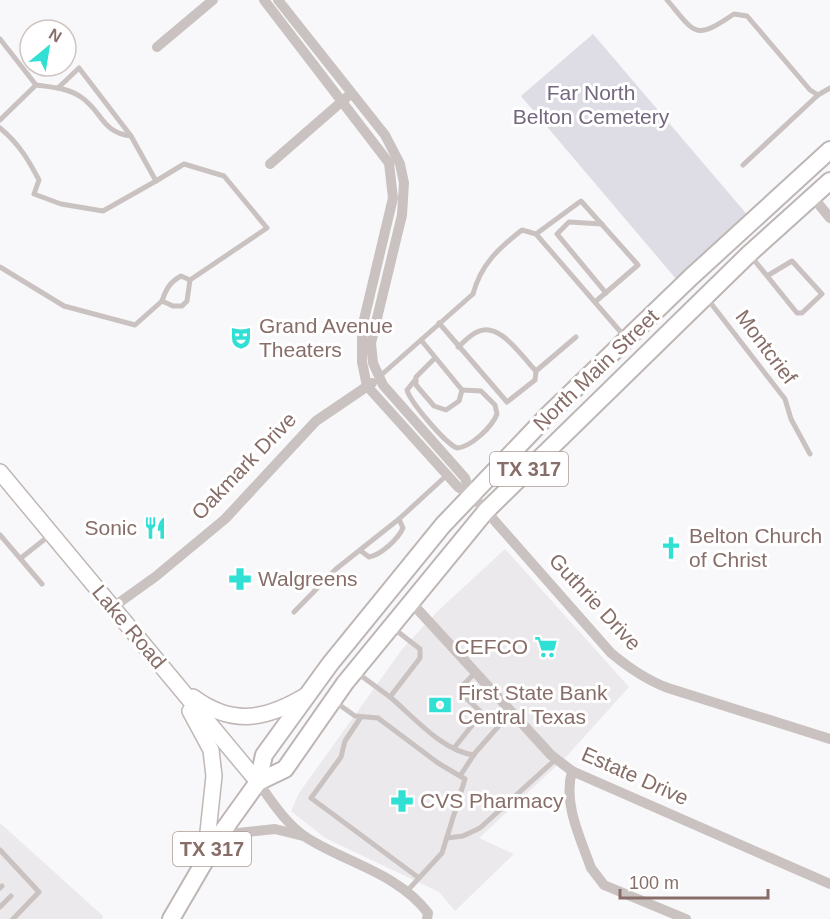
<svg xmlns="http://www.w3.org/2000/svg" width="830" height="919" font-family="Helvetica,sans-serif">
<rect width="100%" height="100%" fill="#f8f8fa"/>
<g fill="#ebe9eb">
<path d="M505,549L629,687L566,757L479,838L514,854L455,911L439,892L325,838L291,811L299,793L403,648L440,609Z"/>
<path d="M0,823L103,916L102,919H0Z"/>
</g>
<path fill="#dedce4" d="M593,34L750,218L677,280L521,96Z"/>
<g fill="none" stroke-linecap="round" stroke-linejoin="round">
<g stroke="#c0b7b6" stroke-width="18">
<g id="secondary">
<path d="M0,472L258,782"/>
<path d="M193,697C233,727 267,719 307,695"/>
<path d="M190,711L211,750L214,776L205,860"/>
</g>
</g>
<g stroke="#beb6b5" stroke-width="20">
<g id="primary">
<path d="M258,782L285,769L345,683L486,511L749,254L830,181"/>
<path d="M171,919L220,835L258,782L264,755L330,664L443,525L550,413L691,277L830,150"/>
</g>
</g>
<g stroke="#cac2c1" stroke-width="5">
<path d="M667,0C696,34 694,41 734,14L747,16L810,90L818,95L830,88"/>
<path d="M0,39L36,85C50,87 69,88 81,97C103,112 101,132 131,136L156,181L184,164L224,176L267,228L190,280L187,301L182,306H173L162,301L135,325L64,306L0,267"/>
<path d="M58,88L79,68L131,136"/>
<path d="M0,120L36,85"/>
<path d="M0,128C19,144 28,159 39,180L34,194L61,204L103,211L156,181"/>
<path d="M743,165L818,95"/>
<path d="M602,224L569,222L557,234L606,293"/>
<path d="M536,234L581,201L638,265L595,302"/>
<path d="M750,255L797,313H802L822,294L792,261L767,276"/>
<path d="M706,297L785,399L791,419L810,454"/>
<path d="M162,301C166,289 170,282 181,276L190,280"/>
<path d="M439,323L507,402L535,380L536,371C522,357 499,320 477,332C470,335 464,342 458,347"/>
<path d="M421,340L462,390L459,401L446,410L434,406L416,385V377L435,358"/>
<path d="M536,371L576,337"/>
<path d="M379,377L473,294C481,264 499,248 522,230L536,234L625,337"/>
<path d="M415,380L407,390C411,403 445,443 457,448C471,447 492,427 497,414L495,405L481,391L462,390"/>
<path d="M0,535L42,584"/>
<path d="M361,551L369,557C381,555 398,539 403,528L399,519"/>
<path d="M21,558L50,535"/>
<path d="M294,612L336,569L399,519L447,475"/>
<path d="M356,672L390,697L420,658V649L393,628"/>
<path d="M390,697C414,717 442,751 474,755"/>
<path d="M334,701L355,716L378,718L438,763L465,779L442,853L408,890"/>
<path d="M361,717L345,741L341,757L311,798L419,878"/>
<path d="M454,748L482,713L466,698L461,687L476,672"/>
<path d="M460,776L475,753L511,712"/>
<path d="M447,838L463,836L480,828L556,759"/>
<path d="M0,850L39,892L13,919"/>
<path d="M0,888L2,886"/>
<path d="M0,907L11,896"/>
</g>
<g stroke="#cac2c1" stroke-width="10">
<path d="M264,0L389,163L393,198L362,328V362L367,386L458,487L471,494"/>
<path d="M278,0L385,135L400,164L404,183L402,215L371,343L373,363L383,385L465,478L471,494L486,511L611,653C629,668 646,680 668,688L830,739"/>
<path d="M157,47L213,0"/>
<path d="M270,164L347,97"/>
<path d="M812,196L830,218"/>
<path d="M410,601L551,755L572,771L830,884"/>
<path d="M113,607L155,577L225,519L316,421L372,383"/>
<path d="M572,771C563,804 580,837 591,868L604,885L686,919"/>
<path d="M258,782C272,802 286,824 307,838C347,863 399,874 428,913L427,919"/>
<path d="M220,835L275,829L303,836"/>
</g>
<use href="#secondary" stroke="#fff" stroke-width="15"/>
<use href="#primary" stroke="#fff" stroke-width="16"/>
</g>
<defs>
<g id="theatre-bare" transform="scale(1.8)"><path d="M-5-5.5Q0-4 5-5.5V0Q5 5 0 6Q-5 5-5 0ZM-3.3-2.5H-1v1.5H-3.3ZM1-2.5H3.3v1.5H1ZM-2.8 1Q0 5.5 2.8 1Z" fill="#31e0d4" stroke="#fff" stroke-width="2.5" paint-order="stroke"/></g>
<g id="restaurant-bare" transform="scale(1.8)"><path d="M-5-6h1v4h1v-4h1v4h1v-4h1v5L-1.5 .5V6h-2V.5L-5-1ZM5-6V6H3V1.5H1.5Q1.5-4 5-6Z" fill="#31e0d4" stroke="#fff" stroke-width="2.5" paint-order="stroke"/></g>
<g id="church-bare" transform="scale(1.8)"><path d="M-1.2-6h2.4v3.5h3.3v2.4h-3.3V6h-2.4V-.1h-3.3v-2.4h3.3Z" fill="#31e0d4" stroke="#fff" stroke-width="2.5" paint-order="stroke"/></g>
<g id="pharmacy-bare" transform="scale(1.8)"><path d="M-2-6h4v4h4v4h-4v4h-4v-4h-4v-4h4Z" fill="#31e0d4" stroke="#fff" stroke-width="2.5" paint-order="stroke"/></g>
<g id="supermarket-bare" transform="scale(1.8)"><path d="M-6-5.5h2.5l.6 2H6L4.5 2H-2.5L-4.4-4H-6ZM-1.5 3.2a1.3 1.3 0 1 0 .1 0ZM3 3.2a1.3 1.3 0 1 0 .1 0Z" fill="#31e0d4" stroke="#fff" stroke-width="2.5" paint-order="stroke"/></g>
<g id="bank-bare" transform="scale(1.8)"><path d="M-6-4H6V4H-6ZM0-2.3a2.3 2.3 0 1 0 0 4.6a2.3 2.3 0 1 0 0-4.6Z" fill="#31e0d4" stroke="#fff" stroke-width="2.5" paint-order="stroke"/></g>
</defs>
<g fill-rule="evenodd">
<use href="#theatre-bare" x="241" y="338"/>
<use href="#restaurant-bare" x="155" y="528"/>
<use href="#church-bare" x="671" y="548"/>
<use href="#pharmacy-bare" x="240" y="579"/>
<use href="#supermarket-bare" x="546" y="647"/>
<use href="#bank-bare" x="440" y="705"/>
<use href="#pharmacy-bare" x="402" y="801"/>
</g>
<g text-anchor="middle" stroke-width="6" stroke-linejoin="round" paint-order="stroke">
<g fill="#fff" stroke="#ac9a96" stroke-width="1.5">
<rect x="490" y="452" width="78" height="34" rx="4.5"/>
<rect x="173" y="832" width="78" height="34" rx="4.5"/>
</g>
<g font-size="20" font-weight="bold" fill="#886e69">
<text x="529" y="476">TX 317</text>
<text x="212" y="856">TX 317</text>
</g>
<g font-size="21" fill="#74687f" stroke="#fff">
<text x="591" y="100">Far North<tspan x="591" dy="24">Belton Cemetery</tspan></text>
</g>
<g font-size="21" fill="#886e69" stroke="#fff" text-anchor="start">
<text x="259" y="333">Grand Avenue<tspan x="259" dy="24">Theaters</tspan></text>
<text x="137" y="535" text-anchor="end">Sonic</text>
<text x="689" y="543">Belton Church<tspan x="689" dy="24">of Christ</tspan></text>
<text x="258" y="586">Walgreens</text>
<text x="528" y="654" text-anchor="end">CEFCO</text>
<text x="458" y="700">First State Bank<tspan x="458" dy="24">Central Texas</tspan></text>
<text x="420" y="808">CVS Pharmacy</text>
</g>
<g font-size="21" fill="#886e69" stroke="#fff">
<text transform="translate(766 347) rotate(53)" y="7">Montcrief</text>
<text transform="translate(596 370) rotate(-44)" y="7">North Main Street</text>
<text transform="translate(244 466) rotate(-46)" y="7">Oakmark Drive</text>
<text transform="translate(595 602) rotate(47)" y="7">Guthrie Drive</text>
<text transform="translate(129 627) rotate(50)" y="7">Lake Road</text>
<text transform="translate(635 776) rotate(24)" y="7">Estate Drive</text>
</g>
</g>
<g transform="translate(48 48) rotate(30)"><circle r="28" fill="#ffffff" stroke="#cfc5c3" stroke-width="1.5"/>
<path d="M0-4.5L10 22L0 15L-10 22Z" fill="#31e0d4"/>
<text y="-9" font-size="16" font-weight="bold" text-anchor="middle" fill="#886e69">N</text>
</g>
<path d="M620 889v9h148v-9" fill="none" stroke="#886e69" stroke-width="3"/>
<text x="629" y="889" font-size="18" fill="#886e69" stroke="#ffffff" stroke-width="4.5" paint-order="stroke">100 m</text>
</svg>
